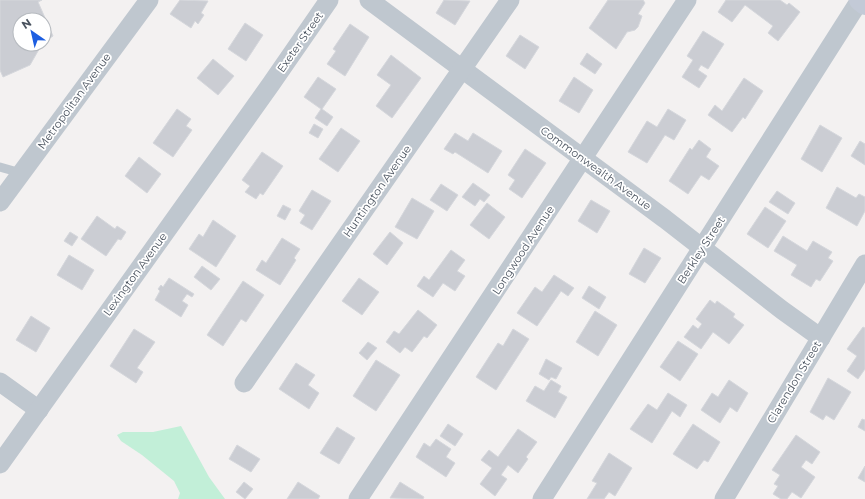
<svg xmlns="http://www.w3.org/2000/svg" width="865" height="499" font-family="Montserrat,sans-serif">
<rect width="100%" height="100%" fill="#f3f1f1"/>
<path fill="#c2efd8" d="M181,426L209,477L225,499H178L180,493L174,481L142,455L121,441L117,435L123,432H153Z"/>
<g fill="#cbcdd3" stroke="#d5d7dc">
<path d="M0,0H42L38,2L53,36L44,42V20H20V44H42L30,65L3,77L0,70Z"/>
<path d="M180,0L208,1L201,13L204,15L198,24L195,21L191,28L170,14Z"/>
<path d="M444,0L470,1L455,25L436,13Z"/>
<path d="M608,0H643L645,3L638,14L642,16L638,27L635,30L627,32L616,49L589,28Z"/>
<path d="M726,0H780L787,5L789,3L800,12L778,41L768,33L773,26L745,5L732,22L718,12Z"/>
<path d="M245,23L263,35L246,61L228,49Z"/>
<path d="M350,24L369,37L345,76L327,64L336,51L333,49Z"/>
<path d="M703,31L724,44L708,69L701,65L698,70L707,76L699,88L682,77L693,60L687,56Z"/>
<path d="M520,35L539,47L525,69L506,56Z"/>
<path d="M587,53L602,64L595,74L580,64Z"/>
<path d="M391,55L421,78L392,118L376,106L391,85L377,75Z"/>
<path d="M213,59L234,76L218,95L197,78Z"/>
<path d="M318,77L336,89L322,109L333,117L327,126L315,118L321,109L304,97Z"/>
<path d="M574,77L593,90L579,113L559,101Z"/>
<path d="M744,78L763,91L745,119L743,117L732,132L708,115L715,105L722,111Z"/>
<path d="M177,109L191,119L186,126L192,130L173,157L153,143Z"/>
<path d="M668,109L686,120L674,140L665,135L647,163L628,152L647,121L657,127Z"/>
<path d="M314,124L323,129L318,138L309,133Z"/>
<path d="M820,125L842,138L822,172L801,159Z"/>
<path d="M341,128L360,141L338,172L319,159Z"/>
<path d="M455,133L468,141L473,133L502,151L488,173L455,152L453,154L444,149Z"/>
<path d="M699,140L711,149L706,157L719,166L709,180L701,175L688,194L669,181L690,148L692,150Z"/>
<path d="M860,141L865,144V165L851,156Z"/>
<path d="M525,149L546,163L522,198L509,189L515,180L508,175Z"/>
<path d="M262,152L283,166L263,195L260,193L256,199L245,192L250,186L242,180Z"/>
<path d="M139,157L161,174L147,193L125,176Z"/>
<path d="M473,183L490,195L484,202L480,199L475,206L462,197Z"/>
<path d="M441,184L458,195L447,211L430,200Z"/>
<path d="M837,187L856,198L859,194L865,197V211L857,226L826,208Z"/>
<path d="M312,190L331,201L312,230L300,223L305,215L299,211Z"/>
<path d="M777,191L795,203L788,214L769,202Z"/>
<path d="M412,198L434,211L417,239L395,227Z"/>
<path d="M591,200L610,211L597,233L578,221Z"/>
<path d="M487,203L505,217L489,239L470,225Z"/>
<path d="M283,205L291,209L285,220L277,216Z"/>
<path d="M765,207L786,221L768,248L747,234Z"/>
<path d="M97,216L115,229L117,226L126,232L121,240L118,239L106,256L81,239Z"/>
<path d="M213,220L236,236L216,267L189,249L199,234L203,237Z"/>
<path d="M70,232L78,237L72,246L64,241Z"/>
<path d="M390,232L403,243L387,265L373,254Z"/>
<path d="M783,236L807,251L813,241L832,252L828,258L833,261L820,281L816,279L811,287L791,275L797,265L774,251Z"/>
<path d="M282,238L300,249L294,258L296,260L280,285L256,270L262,260L266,263Z"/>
<path d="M644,248L661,258L645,283L629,274Z"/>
<path d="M451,250L465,260L457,271L465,276L455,291L443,283L433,297L417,286L424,276L429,280Z"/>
<path d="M69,255L94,270L82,290L57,275Z"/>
<path d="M202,266L220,279L211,290L194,277Z"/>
<path d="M554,275L574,288L568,296L561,291L537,326L517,313L535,287L542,292Z"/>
<path d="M169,278L194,294L192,297L187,294L182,301L188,305L181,317L155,300L160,291L158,289L161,285L163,287Z"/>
<path d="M359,278L379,292L362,315L342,301Z"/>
<path d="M243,281L264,295L246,322L241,319L223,346L207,335Z"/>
<path d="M589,286L606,297L599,309L582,298Z"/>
<path d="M710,300L715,304L717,301L735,314L733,317L744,325L729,344L713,332L701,349L684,337L693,325L698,329L702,324L696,319Z"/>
<path d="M418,310L437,325L427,338L424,336L412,352L405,347L400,353L386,342L394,331L399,334Z"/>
<path d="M595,311L617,325L598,356L576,342Z"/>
<path d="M31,316L50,328L36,352L16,340Z"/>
<path d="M863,327L865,328V369L858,379L847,371L857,356L847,349Z"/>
<path d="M134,329L155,342L137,368L143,372L136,383L110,366Z"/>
<path d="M513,329L529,339L496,390L476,377L498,343L503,346Z"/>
<path d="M678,341L698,354L680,381L660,367Z"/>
<path d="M368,342L377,348L367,360L359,353Z"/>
<path d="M546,359L562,368L556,379L551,377L549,380L539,374Z"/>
<path d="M376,360L400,375L376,411L353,396Z"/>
<path d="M296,363L315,375L308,385L319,393L309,409L279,389Z"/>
<path d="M828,378L851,392L834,420L826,415L823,420L810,412Z"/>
<path d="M551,380L561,386L558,392L567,397L555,418L526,401L535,386L544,391Z"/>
<path d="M729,380L748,393L737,412L730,407L720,423L701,410L712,393L718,397Z"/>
<path d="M668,393L687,405L680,417L672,411L652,443L630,429L648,404L657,410Z"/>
<path d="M862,419L865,420V431L858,427Z"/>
<path d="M448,424L463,434L455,446L440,436Z"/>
<path d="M693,424L720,442L708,462L704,460L697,469L673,454Z"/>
<path d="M337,427L355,438L339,464L320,453Z"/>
<path d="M518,429L537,442L526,457L528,459L518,473L508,465L501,475L507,479L495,496L480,484L492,468L481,460L489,450L498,457Z"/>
<path d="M796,435L820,452L812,464L806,460L801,467L815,477L801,498L792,492L787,499H781L773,494L778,486L774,484L780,475L772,470Z"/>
<path d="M436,439L451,449L446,457L455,463L446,477L416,457L424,443L430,447Z"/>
<path d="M237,445L260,459L251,472L229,459Z"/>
<path d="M609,453L632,468L615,496L609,492L604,499H587L597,483L592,481Z"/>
<path d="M865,466V482L858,478Z"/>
<path d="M244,482L253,489L245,499L236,492Z"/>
<path d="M298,482L320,496L318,499H287Z"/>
<path d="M400,482L424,497L423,499L390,498Z"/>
</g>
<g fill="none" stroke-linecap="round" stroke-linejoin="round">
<path stroke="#bfc7cf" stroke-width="9" d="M0,167L21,173"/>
<g stroke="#bfc7cf" stroke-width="19">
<path d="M369,0L665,219L782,310L821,338"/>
<path d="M0,202L149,0"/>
<path d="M0,382L39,410"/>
<path d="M244,383L510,0"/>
<path d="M0,464L271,84L329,0"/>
<path d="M358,499L687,0"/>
<path d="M542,499L860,0"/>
<path d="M724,499L865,264"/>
</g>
<path stroke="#c3cad7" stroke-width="22" d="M860,0L865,4"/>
</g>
<g text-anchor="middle" stroke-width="3.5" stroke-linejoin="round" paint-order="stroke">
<g font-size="11" fill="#49525e" stroke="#fff">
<text transform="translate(300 42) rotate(-55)" y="4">Exeter Street</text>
<text transform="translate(74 101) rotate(-54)" y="4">Metropolitan Avenue</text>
<text transform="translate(596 168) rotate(36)" y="4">Commonwealth Avenue</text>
<text transform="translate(377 191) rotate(-55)" y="4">Huntington Avenue</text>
<text transform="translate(523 250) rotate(-57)" y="4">Longwood Avenue</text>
<text transform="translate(701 250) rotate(-57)" y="4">Berkley Street</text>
<text transform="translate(135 274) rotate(-54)" y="4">Lexington Avenue</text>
<text transform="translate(794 382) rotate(-59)" y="4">Clarendon Street</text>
</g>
</g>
<g transform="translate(32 32) rotate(326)"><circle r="19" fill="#ffffff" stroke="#b6babf"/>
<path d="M0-3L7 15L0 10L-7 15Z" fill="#1d5ee1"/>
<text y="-6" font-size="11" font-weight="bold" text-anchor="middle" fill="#49525e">N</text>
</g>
</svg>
